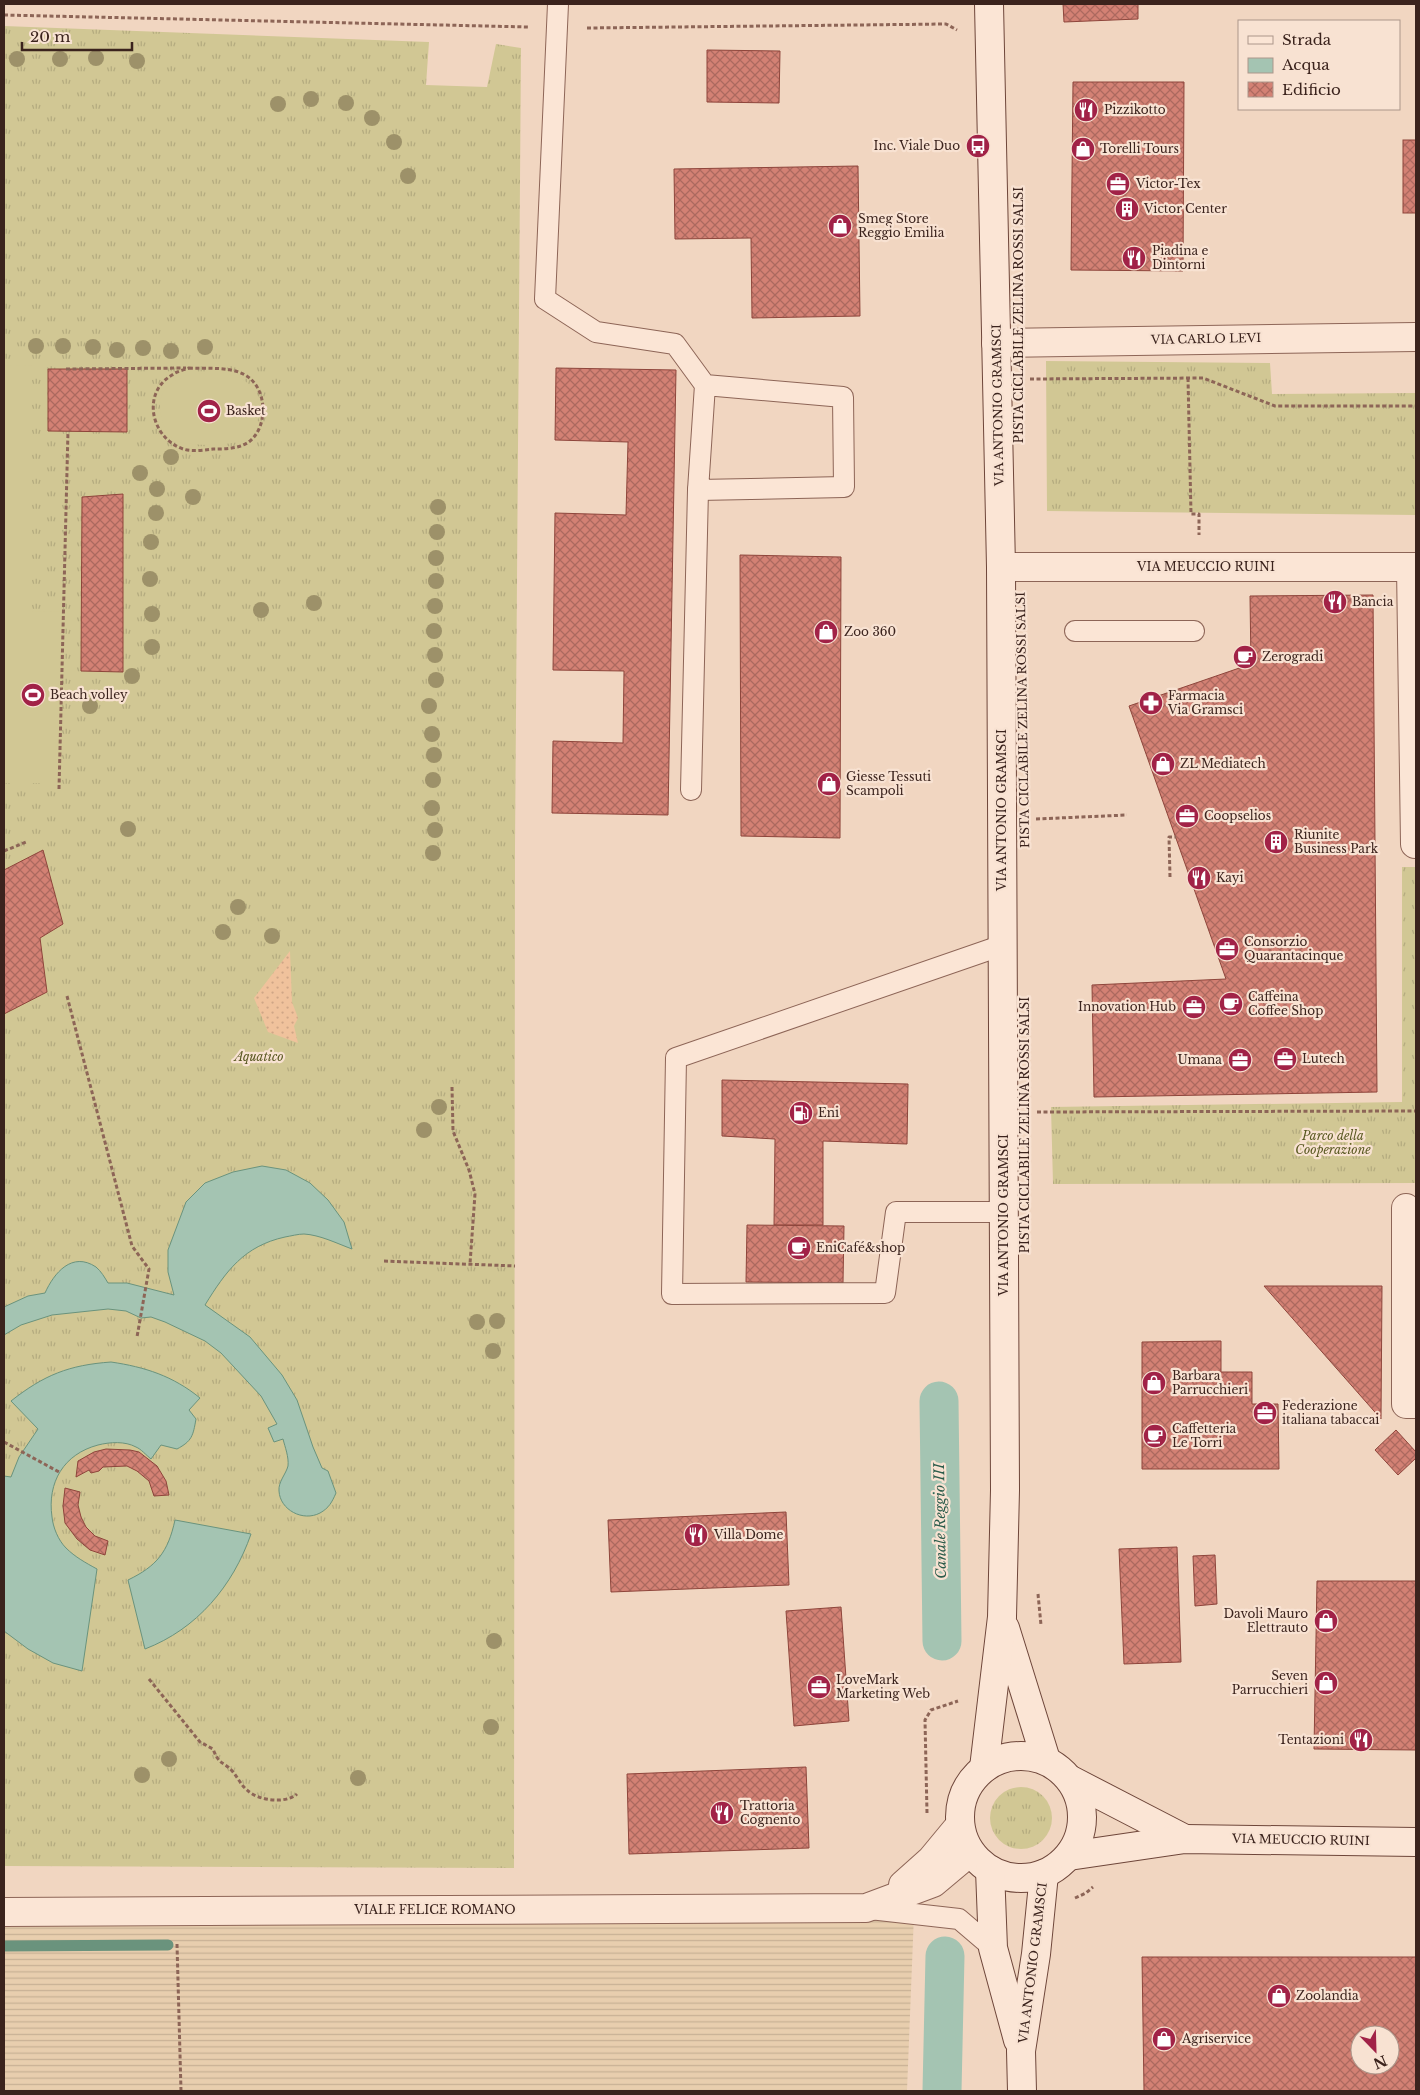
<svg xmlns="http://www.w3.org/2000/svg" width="1420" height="2095" font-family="'Libre Baskerville',serif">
<defs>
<pattern id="farmland-rules" width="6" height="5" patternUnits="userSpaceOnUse" patternTransform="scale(1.25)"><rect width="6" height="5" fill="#e8ceae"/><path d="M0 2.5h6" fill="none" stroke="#c8b195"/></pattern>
<pattern id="grass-tufts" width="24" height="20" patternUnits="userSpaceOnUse" patternTransform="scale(1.25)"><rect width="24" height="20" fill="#d1c794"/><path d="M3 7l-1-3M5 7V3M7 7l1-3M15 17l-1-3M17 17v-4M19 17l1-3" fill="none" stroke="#b4ab7f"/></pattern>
<pattern id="sand-dots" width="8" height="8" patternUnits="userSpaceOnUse" patternTransform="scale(1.25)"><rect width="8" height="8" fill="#f0c29c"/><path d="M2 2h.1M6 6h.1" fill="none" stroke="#cfa686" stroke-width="1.8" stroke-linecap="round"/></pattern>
<pattern id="building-cross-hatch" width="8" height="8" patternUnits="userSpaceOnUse" patternTransform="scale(1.25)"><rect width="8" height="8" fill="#d38174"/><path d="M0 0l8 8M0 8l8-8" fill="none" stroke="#ac695f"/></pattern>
</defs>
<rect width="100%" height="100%" fill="#f1d6c1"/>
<path fill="url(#farmland-rules)" d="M4,1911L914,1914L907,2091H4Z"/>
<g fill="url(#grass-tufts)">
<path d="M4,26L429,42L426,85L487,87L496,44L521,48L515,847L514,1868L4,1866Z"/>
<path d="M1046,361L1270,363L1272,394L1416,393V515L1047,511Z"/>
<path d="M1402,867H1416V1183L1053,1184L1051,1107L1402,1102Z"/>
<circle cx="1021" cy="1818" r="31"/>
</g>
<path fill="url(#sand-dots)" d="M290,951L292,1002L298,1018L294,1026L298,1043L268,1032L254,998Z"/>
<g fill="#d1c794">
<path d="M4,365L32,366V611L63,612L59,783H4L5,611L4,610Z"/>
<path d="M189,374C205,374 228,371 242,379C265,393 265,430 240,441C228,446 184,447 173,439C168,435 163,426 162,419C155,394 167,384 189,374Z"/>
</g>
<g fill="#a4c4b2" stroke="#6a937d">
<path d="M262,1166L286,1170L310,1183L328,1200L344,1222L352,1249C336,1243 320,1235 304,1234C298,1234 291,1236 285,1237C244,1246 226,1271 205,1305L250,1337L282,1375L297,1400L313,1447L322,1468L328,1471L336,1493C332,1502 329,1508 320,1513C303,1522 280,1510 279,1491C278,1482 286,1474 288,1466C289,1457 285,1447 283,1439L274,1442L268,1428L277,1424L261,1396L221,1353L205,1341L165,1322L151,1317L141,1318L126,1311L108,1309L52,1315L21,1325L4,1335V1307L28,1296L45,1293C54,1273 72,1251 96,1267C101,1271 105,1278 108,1283H127L174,1295L168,1272V1250L186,1202L205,1183L233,1172Z"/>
<path d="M111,1362C145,1367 173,1376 200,1398L189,1410L196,1419C193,1436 192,1441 177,1449L161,1445L151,1459C146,1455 141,1449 136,1447C125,1441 110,1442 98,1445C64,1454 47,1482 52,1517C53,1527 58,1540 66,1548C75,1557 86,1563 97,1569L82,1671L53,1663L28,1649L4,1631V1476L11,1477L19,1457L38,1429L11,1401C44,1375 69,1365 111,1362Z"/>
<path d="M175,1520L251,1534C233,1586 197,1629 145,1649L128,1580C157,1566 168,1552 175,1520Z"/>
</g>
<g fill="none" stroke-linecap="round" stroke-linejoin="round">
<path stroke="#6a937d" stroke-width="11" d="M4,1946L168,1945"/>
<g stroke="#a4c4b2" stroke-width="39">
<path d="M939,1401L942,1641"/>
<path d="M942,2091L945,1956"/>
</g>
</g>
<g fill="url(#building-cross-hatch)" stroke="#8e453b" fill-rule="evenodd">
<path d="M1063,4H1138V19L1064,22Z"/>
<path d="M707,50L780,51L779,103L707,102Z"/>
<path d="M1073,82H1184L1183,271L1071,270Z"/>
<rect x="1403" y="140" width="13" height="73"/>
<path d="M858,166L860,316L752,318L751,238L675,239L674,169Z"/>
<path d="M556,368L676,370L668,815L552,813L553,741L623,743L624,671L553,670L555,513L626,515L628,442L555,440Z"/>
<path d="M48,369H127V432L48,431Z"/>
<path d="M123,494V672L81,671L82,497Z"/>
<path d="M740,555L841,557L840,838L741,836Z"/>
<path d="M1373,595L1377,1092L1094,1097L1092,985L1226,979L1129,706L1251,664L1250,596Z"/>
<path d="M43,850L63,924L40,938L47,992L4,1014V870Z"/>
<path d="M722,1080L908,1084L907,1144L823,1141V1225H774L775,1139L722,1136Z"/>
<path d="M747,1225L844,1226L843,1283L746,1282Z"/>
<path d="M1264,1286H1382L1381,1419Z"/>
<path d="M1221,1341V1372H1252V1404H1278L1279,1469H1142V1342Z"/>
<path d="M1396,1430L1416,1452V1458L1398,1475L1375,1450Z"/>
<path d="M106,1449L130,1450L139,1452L157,1466L166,1481L169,1495L154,1496L149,1481L137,1471L127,1466L103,1467L99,1471L91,1473L89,1470L76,1477L78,1461L94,1452Z"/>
<path d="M65,1488L80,1492L78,1505L81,1517L86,1527L95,1536L108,1541L105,1555L90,1550L77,1539L65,1523L63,1506Z"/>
<path d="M786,1512L789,1585L611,1592L608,1520Z"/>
<path d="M1177,1547L1181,1662L1124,1664L1119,1549Z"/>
<path d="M1215,1555L1217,1604L1195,1606L1193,1556Z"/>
<path d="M1317,1581H1416V1750L1314,1749Z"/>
<path d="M841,1607L849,1721L794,1726L786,1611Z"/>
<path d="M806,1767L809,1848L629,1854L627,1774Z"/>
<path d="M1142,1957H1416V2091H1144ZM1360,2035H1390V2065H1360Z"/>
</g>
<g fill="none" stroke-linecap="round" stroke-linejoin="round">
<g stroke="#8d6557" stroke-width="22">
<g id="lane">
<path d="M558,4L545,299L596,332L675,344L705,385L698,490L844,487L843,397L705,385"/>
<path d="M1075,631H1194"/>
<path d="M691,790L698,490"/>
<path d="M1003,945L676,1058L672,1294L885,1293L896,1212H1004"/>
<path d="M870,1909L959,1919L993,1948"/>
</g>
</g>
<g stroke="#8d6557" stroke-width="30">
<g id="street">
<path d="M996,343L1416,337"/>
<path d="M1001,567H1416"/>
<path d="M1411,567L1415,844"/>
<path d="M1406,1208V1404H1416"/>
<path d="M903,1885L931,1860L960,1825"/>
<path d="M4,1912L866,1908L933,1883L970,1852"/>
</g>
</g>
<g stroke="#6e463a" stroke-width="30">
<g id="secondary">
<path d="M1005,1628L1046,1760"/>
<circle cx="1021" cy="1817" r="61"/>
<path d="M984,1768L1002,1617L1005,1490L1001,567L989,4"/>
<path d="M1071,1780L1185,1839"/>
<path d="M1069,1856L1185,1839L1416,1842"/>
<path d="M990,1870L993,1948L1018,2040"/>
<path d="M1022,2091L1021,2051L1036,1954L1044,1874"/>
</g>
</g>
<g stroke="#8d6557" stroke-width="3" stroke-dasharray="4 2.5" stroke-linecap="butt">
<path d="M4,15L528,27"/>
<path d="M587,28L946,24L957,30"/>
<path d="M189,368C207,369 229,366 245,375C267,387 269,425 250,441C240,449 225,449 213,449C204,450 192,452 183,449C151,438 141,393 172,375C177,371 184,370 189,368Z"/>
<path d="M66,369L186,368"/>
<path d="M1188,378L1191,514H1199V535"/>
<path d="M1030,379L1203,378L1275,406H1416"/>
<path d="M59,789L68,431"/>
<path d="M1036,819L1127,815"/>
<path d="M4,851L26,842"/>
<path d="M1170,877L1169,837H1176"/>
<path d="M67,996L132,1246L149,1269L137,1337"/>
<path d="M452,1087L453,1131L469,1170L475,1194L470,1264"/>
<path d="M1037,1112L1416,1111"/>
<path d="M384,1261L515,1266"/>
<path d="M4,1442L59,1472"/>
<path d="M1038,1594L1041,1625"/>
<path d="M149,1679L200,1742L213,1749C220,1767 223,1760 233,1772C238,1778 241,1785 247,1790C258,1801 286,1804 297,1794"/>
<path d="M927,1813L925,1720L931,1710L958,1701"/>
<path d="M1075,1898L1086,1893L1093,1887"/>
<path d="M177,1944L181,2091"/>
</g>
<use href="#lane" stroke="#fbe5d5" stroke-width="20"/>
<use href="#street" stroke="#fbe5d5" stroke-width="28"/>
<use href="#secondary" stroke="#fbe5d5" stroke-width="28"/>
</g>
<g fill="#9d9169">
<circle cx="96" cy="58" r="8"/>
<circle cx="17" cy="59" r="8"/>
<circle cx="60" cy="59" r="8"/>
<circle cx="137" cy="61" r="8"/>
<circle cx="311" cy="99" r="8"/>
<circle cx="346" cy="103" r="8"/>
<circle cx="278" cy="104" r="8"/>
<circle cx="372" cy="118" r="8"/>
<circle cx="394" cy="142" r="8"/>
<circle cx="408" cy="176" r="8"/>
<circle cx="36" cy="346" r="8"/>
<circle cx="63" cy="346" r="8"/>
<circle cx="93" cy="347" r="8"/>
<circle cx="205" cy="347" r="8"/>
<circle cx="143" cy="348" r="8"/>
<circle cx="117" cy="350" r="8"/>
<circle cx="171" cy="351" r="8"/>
<circle cx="171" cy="457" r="8"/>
<circle cx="140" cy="473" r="8"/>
<circle cx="157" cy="489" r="8"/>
<circle cx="193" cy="497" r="8"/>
<circle cx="438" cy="507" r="8"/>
<circle cx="156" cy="513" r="8"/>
<circle cx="437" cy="532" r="8"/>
<circle cx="151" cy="542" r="8"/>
<circle cx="436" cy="558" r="8"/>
<circle cx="150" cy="579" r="8"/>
<circle cx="436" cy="581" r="8"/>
<circle cx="314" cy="603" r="8"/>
<circle cx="435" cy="606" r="8"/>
<circle cx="261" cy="610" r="8"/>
<circle cx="152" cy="614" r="8"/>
<circle cx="434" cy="631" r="8"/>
<circle cx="152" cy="647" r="8"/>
<circle cx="435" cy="655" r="8"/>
<circle cx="132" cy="676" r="8"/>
<circle cx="436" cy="680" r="8"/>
<circle cx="90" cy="706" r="8"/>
<circle cx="429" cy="706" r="8"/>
<circle cx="432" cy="734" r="8"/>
<circle cx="434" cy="755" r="8"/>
<circle cx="433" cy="780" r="8"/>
<circle cx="432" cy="808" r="8"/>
<circle cx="128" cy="829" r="8"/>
<circle cx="435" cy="830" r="8"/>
<circle cx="433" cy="853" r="8"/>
<circle cx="238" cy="907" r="8"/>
<circle cx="223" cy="932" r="8"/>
<circle cx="272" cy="936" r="8"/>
<circle cx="439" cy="1107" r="8"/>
<circle cx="424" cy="1130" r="8"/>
<circle cx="497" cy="1321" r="8"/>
<circle cx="477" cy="1322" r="8"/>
<circle cx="493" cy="1351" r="8"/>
<circle cx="494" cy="1641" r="8"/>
<circle cx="491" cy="1727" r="8"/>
<circle cx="169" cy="1759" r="8"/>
<circle cx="142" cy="1775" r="8"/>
<circle cx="358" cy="1778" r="8"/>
</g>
<defs>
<g id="restaurant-disc" transform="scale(1.25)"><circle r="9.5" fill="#a12247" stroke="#f8e2d2"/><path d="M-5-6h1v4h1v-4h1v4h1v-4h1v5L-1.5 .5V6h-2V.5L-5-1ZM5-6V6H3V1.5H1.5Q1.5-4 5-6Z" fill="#fff"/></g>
<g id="bus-disc" transform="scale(1.25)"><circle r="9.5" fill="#a12247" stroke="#f8e2d2"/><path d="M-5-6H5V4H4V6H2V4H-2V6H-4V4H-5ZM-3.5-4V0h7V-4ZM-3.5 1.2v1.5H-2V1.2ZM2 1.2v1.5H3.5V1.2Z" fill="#fff"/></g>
<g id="shop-disc" transform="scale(1.25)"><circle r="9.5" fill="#a12247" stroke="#f8e2d2"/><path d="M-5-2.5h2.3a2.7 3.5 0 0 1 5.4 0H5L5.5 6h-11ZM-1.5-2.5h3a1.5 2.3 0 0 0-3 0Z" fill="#fff"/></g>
<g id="office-disc" transform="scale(1.25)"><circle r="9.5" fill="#a12247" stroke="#f8e2d2"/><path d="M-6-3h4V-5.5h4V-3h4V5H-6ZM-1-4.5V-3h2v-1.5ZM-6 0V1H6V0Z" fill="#fff"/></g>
<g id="building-disc" transform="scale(1.25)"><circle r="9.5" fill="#a12247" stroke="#f8e2d2"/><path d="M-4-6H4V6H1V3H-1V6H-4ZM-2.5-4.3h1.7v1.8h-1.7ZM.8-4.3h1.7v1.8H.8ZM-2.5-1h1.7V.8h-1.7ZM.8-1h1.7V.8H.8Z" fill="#fff"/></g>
<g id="stadium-disc" transform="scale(1.25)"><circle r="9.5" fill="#a12247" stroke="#f8e2d2"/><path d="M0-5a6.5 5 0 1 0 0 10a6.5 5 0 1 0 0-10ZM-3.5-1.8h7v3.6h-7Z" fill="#fff"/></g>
<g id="cafe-disc" transform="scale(1.25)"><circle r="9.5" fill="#a12247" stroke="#f8e2d2"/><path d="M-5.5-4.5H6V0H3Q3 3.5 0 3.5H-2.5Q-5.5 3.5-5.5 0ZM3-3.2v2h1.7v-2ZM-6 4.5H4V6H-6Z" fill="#fff"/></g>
<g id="pharmacy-disc" transform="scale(1.25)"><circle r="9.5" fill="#a12247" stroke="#f8e2d2"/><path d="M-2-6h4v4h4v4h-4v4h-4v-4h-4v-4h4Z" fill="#fff"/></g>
<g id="fuel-disc" transform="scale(1.25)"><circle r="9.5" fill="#a12247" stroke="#f8e2d2"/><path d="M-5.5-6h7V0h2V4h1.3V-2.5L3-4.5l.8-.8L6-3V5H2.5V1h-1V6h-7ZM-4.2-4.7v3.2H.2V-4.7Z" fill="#fff"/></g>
</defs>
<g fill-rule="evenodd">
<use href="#restaurant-disc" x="1086" y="110"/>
<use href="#bus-disc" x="978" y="146"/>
<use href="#shop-disc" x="1083" y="149"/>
<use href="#office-disc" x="1118" y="184"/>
<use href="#building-disc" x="1127" y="209"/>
<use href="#shop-disc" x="840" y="226"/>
<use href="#restaurant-disc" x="1134" y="258"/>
<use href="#stadium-disc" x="209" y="411"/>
<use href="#restaurant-disc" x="1335" y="602"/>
<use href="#shop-disc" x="826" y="632"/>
<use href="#cafe-disc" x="1245" y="657"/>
<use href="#stadium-disc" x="33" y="695"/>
<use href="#pharmacy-disc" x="1151" y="703"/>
<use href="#shop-disc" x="1163" y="764"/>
<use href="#shop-disc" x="829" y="784"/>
<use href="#office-disc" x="1187" y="816"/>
<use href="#building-disc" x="1276" y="842"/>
<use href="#restaurant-disc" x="1199" y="878"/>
<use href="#office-disc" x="1227" y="949"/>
<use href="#cafe-disc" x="1231" y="1004"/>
<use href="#office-disc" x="1194" y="1007"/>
<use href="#office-disc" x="1285" y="1059"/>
<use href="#office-disc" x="1240" y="1060"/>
<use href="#fuel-disc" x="801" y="1113"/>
<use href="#cafe-disc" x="799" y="1248"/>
<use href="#shop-disc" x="1154" y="1383"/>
<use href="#office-disc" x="1265" y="1413"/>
<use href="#cafe-disc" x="1155" y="1436"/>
<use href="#restaurant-disc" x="696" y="1535"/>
<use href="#shop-disc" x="1326" y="1621"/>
<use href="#shop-disc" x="1326" y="1683"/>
<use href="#office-disc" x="819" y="1687"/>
<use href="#restaurant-disc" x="1361" y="1740"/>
<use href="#restaurant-disc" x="722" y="1813"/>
<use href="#shop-disc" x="1279" y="1996"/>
<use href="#shop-disc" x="1164" y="2039"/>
</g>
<g text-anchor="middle" stroke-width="4.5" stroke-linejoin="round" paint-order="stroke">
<g font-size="12" fill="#3b231d" stroke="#f8e2d2" text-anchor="start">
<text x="1104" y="114">Pizzikotto</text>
<text x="960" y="150" text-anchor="end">Inc. Viale Duo</text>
<text x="1100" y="153">Torelli Tours</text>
<text x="1136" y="188">Victor-Tex</text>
<text x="1144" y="213">Victor Center</text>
<text x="858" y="223">Smeg Store<tspan x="858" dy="14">Reggio Emilia</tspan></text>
<text x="1152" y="255">Piadina e<tspan x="1152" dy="14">Dintorni</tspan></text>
<text x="226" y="415">Basket</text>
<text x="1352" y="606">Bancia</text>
<text x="844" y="636">Zoo 360</text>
<text x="1262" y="661">Zerogradi</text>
<text x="50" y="699">Beach volley</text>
<text x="1168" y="700">Farmacia<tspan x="1168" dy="14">Via Gramsci</tspan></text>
<text x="1180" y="768">ZL Mediatech</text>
<text x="846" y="781">Giesse Tessuti<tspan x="846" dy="14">Scampoli</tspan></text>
<text x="1204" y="820">Coopselios</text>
<text x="1294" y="839">Riunite<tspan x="1294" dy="14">Business Park</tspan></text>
<text x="1216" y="882">Kayi</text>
<text x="1244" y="946">Consorzio<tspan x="1244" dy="14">Quarantacinque</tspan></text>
<text x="1248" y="1001">Caffeina<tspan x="1248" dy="14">Coffee Shop</tspan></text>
<text x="1176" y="1011" text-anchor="end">Innovation Hub</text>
<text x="1302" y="1063">Lutech</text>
<text x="1222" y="1064" text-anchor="end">Umana</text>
<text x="818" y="1117">Eni</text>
<text x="816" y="1252">EniCafé&amp;shop</text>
<text x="1172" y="1380">Barbara<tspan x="1172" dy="14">Parrucchieri</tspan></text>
<text x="1282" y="1410">Federazione<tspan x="1282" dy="14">italiana tabaccai</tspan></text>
<text x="1172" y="1433">Caffetteria<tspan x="1172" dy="14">Le Torri</tspan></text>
<text x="714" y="1539">Villa Dome</text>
<text x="1308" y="1618" text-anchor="end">Davoli Mauro<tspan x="1308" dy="14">Elettrauto</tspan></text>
<text x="1308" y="1680" text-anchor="end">Seven<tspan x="1308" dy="14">Parrucchieri</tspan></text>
<text x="836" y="1684">LoveMark<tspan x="836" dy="14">Marketing Web</tspan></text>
<text x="1344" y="1744" text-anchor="end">Tentazioni</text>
<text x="740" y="1810">Trattoria<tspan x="740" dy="14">Cognento</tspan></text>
<text x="1296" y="2000">Zoolandia</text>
<text x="1182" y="2043">Agriservice</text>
</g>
<g font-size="12" fill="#3b231d" stroke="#f8e2d2">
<text transform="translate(1019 315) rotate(-90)" y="4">PISTA CICLABILE ZELINA ROSSI SALSI</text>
<text transform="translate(1206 339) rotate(-1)" y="4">VIA CARLO LEVI</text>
<text transform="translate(998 405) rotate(-91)" y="4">VIA ANTONIO GRAMSCI</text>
<text x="1206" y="571">VIA MEUCCIO RUINI</text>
<text transform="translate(1023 720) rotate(-91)" y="4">PISTA CICLABILE ZELINA ROSSI SALSI</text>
<text transform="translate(1002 810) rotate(-90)" y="4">VIA ANTONIO GRAMSCI</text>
<text transform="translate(1025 1125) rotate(-90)" y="4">PISTA CICLABILE ZELINA ROSSI SALSI</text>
<text transform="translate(1004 1215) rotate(-90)" y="4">VIA ANTONIO GRAMSCI</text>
<text transform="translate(1301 1840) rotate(1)" y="4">VIA MEUCCIO RUINI</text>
<text x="435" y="1914">VIALE FELICE ROMANO</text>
<text transform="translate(1033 1963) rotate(-83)" y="4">VIA ANTONIO GRAMSCI</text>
</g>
<g font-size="12" font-style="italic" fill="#595821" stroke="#f8e2d2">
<text x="259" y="1061">Aquatico</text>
<text x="1333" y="1140">Parco della<tspan x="1333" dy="14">Cooperazione</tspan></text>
</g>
<g font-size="14" font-style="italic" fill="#2b5c4b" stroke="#f8e2d2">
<text transform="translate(940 1521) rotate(-91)" y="5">Canale Reggio III</text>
</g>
</g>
<rect width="1420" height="2095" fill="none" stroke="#3b231d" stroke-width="10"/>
<rect x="1238" y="20" width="162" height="90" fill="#f8e2d2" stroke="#ac968a"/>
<rect x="1248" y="36" width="25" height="8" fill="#fbe5d5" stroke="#ac968a"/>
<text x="1282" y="45" font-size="15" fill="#3b231d">Strada</text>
<rect x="1248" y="58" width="25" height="15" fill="#a4c4b2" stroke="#ac968a"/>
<text x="1282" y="70" font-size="15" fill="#3b231d">Acqua</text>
<rect x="1248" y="82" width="25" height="15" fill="url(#building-cross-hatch)" stroke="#ac968a"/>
<text x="1282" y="95" font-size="15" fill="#3b231d">Edificio</text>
<g transform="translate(1375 2050) rotate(157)"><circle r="24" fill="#f8e2d2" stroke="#ac968a"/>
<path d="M0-4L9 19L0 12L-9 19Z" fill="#a12247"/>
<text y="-8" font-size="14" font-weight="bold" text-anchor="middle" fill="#3b231d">N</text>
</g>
<path d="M22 42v8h110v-8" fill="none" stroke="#3b231d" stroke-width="2.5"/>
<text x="30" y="42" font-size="15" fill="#3b231d" stroke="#f8e2d2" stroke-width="4" paint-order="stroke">20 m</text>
</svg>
